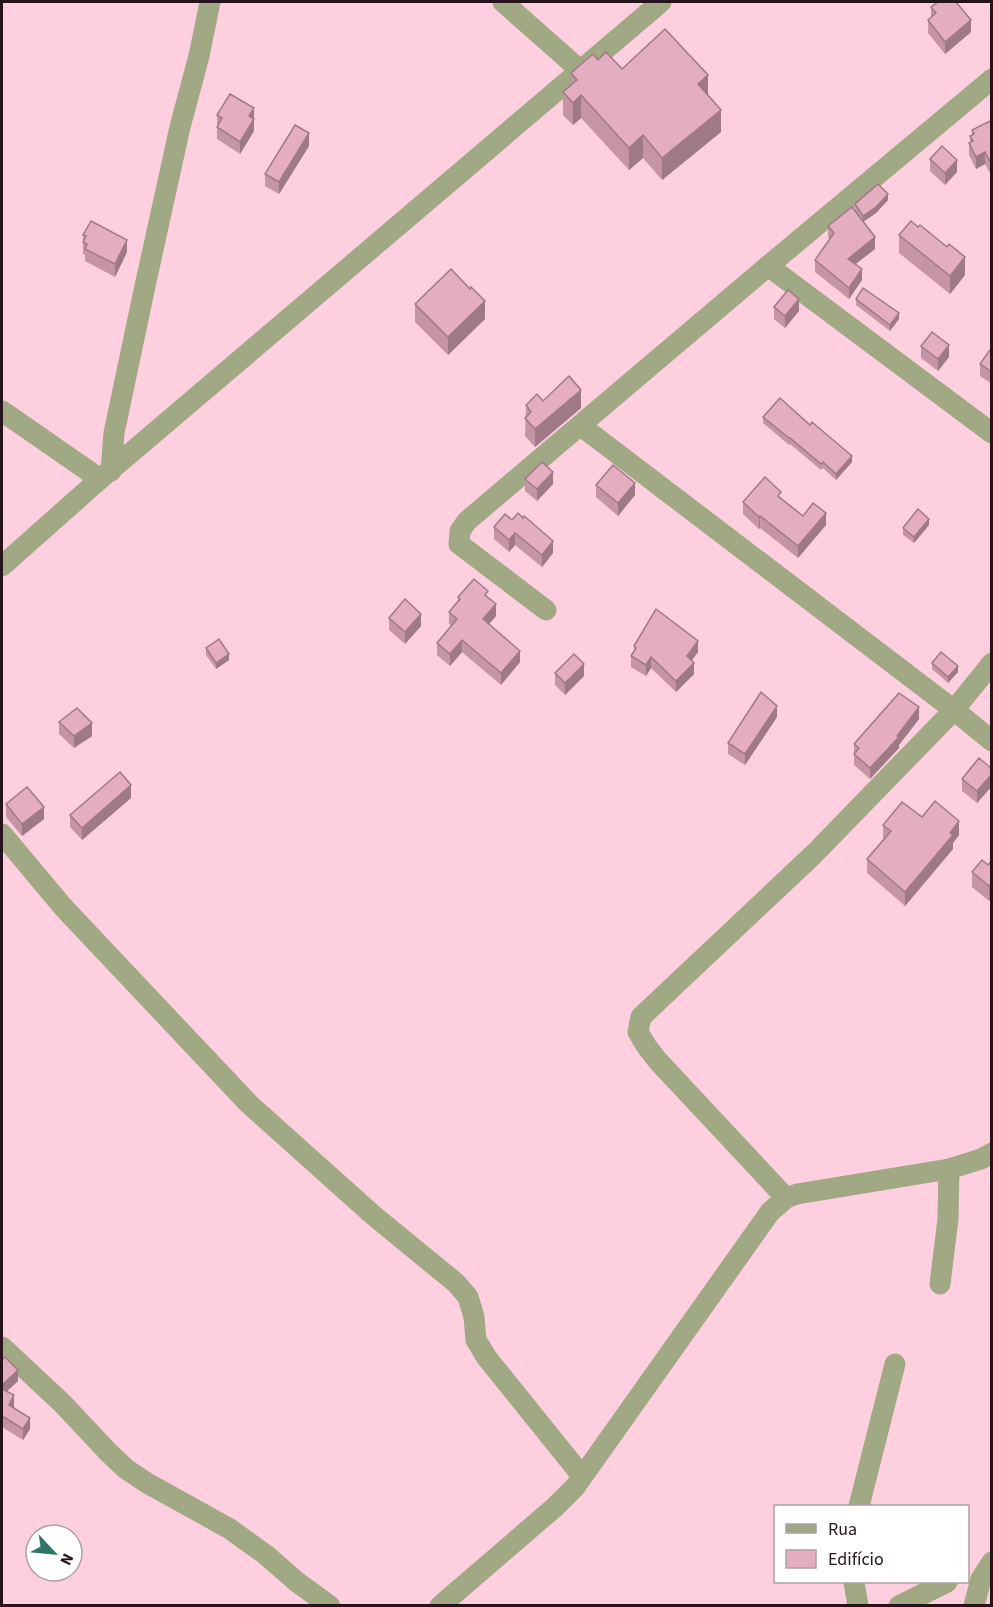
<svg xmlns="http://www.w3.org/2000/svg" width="993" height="1607" font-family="'Source Sans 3',sans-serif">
<rect width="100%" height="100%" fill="#fed0df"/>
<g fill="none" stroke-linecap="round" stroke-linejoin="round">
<g stroke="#a1a884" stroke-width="21">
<path d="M503,2L580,70"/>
<path d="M768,266L992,433"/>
<path d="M2,411L100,479"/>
<path d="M581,426L954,710L992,741"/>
<path d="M111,471L114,433L145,286L180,127L199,56L210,2"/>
<path d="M2,566L100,479L661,2"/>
<path d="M546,610L459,544L460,531L467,521L768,266L992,79"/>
<path d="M2,834L64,908L249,1104L373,1215L456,1283L468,1297L474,1317L476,1340L487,1358L582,1476"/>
<path d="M786,1198L658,1061L647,1047L638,1032L641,1017L814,854L954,710L992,663"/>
<path d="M940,1284L948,1219L949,1169"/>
<path d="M2,1347L63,1404L108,1452L126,1469L147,1483L230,1529L266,1555L297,1582L330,1606"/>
<path d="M859,1506L895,1364"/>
<path d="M854,1582L858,1606"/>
<path d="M440,1606L555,1507L575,1487L770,1212L786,1198L797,1194L949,1169L981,1159L992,1153"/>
<path d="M899,1606L947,1582"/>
<path d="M974,1606L981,1579L992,1562"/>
</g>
</g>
<g fill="#c595a5">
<path d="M931,7L971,32L945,54L928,33V20L931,18Z"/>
<path d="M598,60L622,69L708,95L721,132L662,180L643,158L629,170L581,118L573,125L563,115V92L571,85V73Z"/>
<path d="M254,108V131L240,154L217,139V115Z"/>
<path d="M992,120V177L985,164L976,169L969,155V143H970V136L972,135V130Z"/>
<path d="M309,146L279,194L265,186V174Z"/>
<path d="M930,159L957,172L945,185L930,171Z"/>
<path d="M888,200L876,213L863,222L875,249L855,264L862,280L849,299L815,272V260L830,239L828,237V226L855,210V204Z"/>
<path d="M83,235L127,252L115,277L85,261V255L83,254Z"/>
<path d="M899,235L965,275L950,294L899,253Z"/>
<path d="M856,299L899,319L890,331L856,305Z"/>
<path d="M415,304L485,319L448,355L415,322Z"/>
<path d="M774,307L799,311L785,328L774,319Z"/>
<path d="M921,346L949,357L938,371L921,358Z"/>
<path d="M992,347V384L980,376V364Z"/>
<path d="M543,401L581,408L535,447L525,436L526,405Z"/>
<path d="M763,417L810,425L852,462L836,480L823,468L821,470L790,444L789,445L763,423Z"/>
<path d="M525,479L553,484L537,501L525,491Z"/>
<path d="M596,485L635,495L618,516L596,497Z"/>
<path d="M781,500L803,516L826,525L798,558L760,528L759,529L743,514V502Z"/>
<path d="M505,514L553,553L542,567L515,545L509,552L494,539V527Z"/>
<path d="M929,525L914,543L903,535V528Z"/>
<path d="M458,597L488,598L496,616L489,624L520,662L501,685L462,652L450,666L437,655V643L452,626L449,624V612L458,601Z"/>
<path d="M389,618L421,626L405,644L389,630Z"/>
<path d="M634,646L698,652L691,661L694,674L676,692L651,668L646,676L631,667V656L634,652Z"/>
<path d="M206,648L229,660L216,669L206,655Z"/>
<path d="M932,663L958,672L948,683L932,669Z"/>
<path d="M555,673L584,676L565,695L555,685Z"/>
<path d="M777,717L745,765L728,754V743Z"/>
<path d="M919,719L899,745V748L870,779L854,765V744Z"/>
<path d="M59,722L92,736L74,748L59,734Z"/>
<path d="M992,769V786L977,803L962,791V779Z"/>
<path d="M131,798L82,840L70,827V815Z"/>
<path d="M6,804L44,819L22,836L6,817Z"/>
<path d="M922,817L959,835L953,843V849L905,906L867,873V859L884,839L883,838V825Z"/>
<path d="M992,860L989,901L972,887V872L988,865Z"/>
<path d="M2,1360L18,1381L7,1391L14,1407L13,1408L30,1429L23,1440L2,1427Z"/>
</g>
<g fill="#a07986">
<path d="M971,20V32L945,54V42Z"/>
<path d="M708,75V97L698,84Z"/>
<path d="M581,95V118L573,125V103Z"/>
<path d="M254,108V131L240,154V142L249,116Z"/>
<path d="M721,110V132L662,180V158Z"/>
<path d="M309,133V146L279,194V182Z"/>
<path d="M643,135V158L629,170V148Z"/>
<path d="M985,152V164L976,169V157Z"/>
<path d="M957,160V172L945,185V173Z"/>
<path d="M888,194V200L876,213L863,222V216Z"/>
<path d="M875,237V249L848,270V259Z"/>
<path d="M127,240V252L115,277V264Z"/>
<path d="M965,257V275L950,294V276Z"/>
<path d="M862,269V280L849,299V288Z"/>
<path d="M799,299V311L785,328V316Z"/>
<path d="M485,301V319L448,355V337Z"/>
<path d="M899,313V319L890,331V325Z"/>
<path d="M949,345V357L938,371V359Z"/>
<path d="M581,390V408L535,447V429Z"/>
<path d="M852,456V462L836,480V474Z"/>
<path d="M553,472V484L537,501V489Z"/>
<path d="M635,483V495L618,516V503Z"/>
<path d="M826,513V525L798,558V546Z"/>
<path d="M760,516V528L759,529V517Z"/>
<path d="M929,519V525L914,543V537Z"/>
<path d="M515,533V545L509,552V540Z"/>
<path d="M553,541V553L542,567V555Z"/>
<path d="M496,604V616L483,631V619Z"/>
<path d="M421,614V626L405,644V632Z"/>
<path d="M462,640V652L450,666V654Z"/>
<path d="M698,641V652L687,667V656Z"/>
<path d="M520,651V662L501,685V673Z"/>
<path d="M229,654V660L216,669V663Z"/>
<path d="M651,657V668L646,676V665Z"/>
<path d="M694,663V674L676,692V681Z"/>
<path d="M584,664V676L565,695V683Z"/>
<path d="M958,666V672L948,683V677Z"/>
<path d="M777,706V717L745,765V754Z"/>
<path d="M919,707V719L899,745V748L870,779V768L897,736Z"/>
<path d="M92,723V736L74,748V736Z"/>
<path d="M992,774V786L977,803V791Z"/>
<path d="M131,785V798L82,840V828Z"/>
<path d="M44,807V819L22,836V824Z"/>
<path d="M959,821V835L953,843V849L905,906V892Z"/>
<path d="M992,882V897L989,901V886Z"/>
<path d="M18,1370V1381L2,1396V1385Z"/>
<path d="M14,1395V1407L9,1416V1405Z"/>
<path d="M30,1418V1429L23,1440V1429Z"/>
</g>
<g fill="#e5adc0" stroke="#a07986" stroke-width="1.5">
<path d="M938,2H956L971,20L945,42L928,20L936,13L931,7Z"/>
<path d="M665,29L708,75L698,84L721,110L662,158L643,135L629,148L581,95L573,103L563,92L577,80L571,73L593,54L598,60L606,52L622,69Z"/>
<path d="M230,94L254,108L249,116L254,119L240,142L217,127L222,118L217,115Z"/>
<path d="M992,120V165L985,152L976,157L969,143L973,141L970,136L974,134L972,130Z"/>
<path d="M295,125L309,133L279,182L265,174Z"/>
<path d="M942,146L957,160L945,173L930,159Z"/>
<path d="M878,184L888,194L876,207L863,216L855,204Z"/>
<path d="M852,207L875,237L848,259L862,269L849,288L815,260L834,233L828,226Z"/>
<path d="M91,221L127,240L115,264L85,249L87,244L83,242L86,236L83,235Z"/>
<path d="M911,221L918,227L920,225L947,247L949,244L965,257L950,276L899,235Z"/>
<path d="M451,269L470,289L471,287L485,301L448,337L415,304Z"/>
<path d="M863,288L899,313L890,325L856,299Z"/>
<path d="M788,290L799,299L785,316L774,307Z"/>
<path d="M932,332L949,345L938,359L921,346Z"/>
<path d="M992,347V372L980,364Z"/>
<path d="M569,376L581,390L535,429L525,418L531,412L526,405L537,394L543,401Z"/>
<path d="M780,398L810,425L812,422L852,456L836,474L823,462L821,464L790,438H789L763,417Z"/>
<path d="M542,462L553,472L537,489L525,479Z"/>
<path d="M613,465L635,483L618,503L596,485Z"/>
<path d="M765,477L781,492L778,496L803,516L813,503L826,513L798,546L760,516L759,517L743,502Z"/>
<path d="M918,509L929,519L914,537L903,528Z"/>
<path d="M518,513L523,518L524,516L553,541L542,555L515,533L509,540L494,527L505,514L512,520Z"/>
<path d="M474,579L488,591L485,595L496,604L483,619L520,651L501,673L462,640L450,654L437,643L457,619L449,612L460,599L458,597Z"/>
<path d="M405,599L421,614L405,632L389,618Z"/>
<path d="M656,609L698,641L687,656L694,663L676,681L651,657L646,665L631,656L636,648L634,646Z"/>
<path d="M219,639L229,654L216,663L206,648Z"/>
<path d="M941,652L958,666L948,677L932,663Z"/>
<path d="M574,654L584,664L565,683L555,673Z"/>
<path d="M761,692L777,706L745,754L728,743Z"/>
<path d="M899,693L919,707L897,736L899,737L870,768L854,754L859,748L854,744Z"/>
<path d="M77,708L92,723L74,736L59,722Z"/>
<path d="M979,758L992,769V774L977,791L962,779Z"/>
<path d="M120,772L131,785L82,828L70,815Z"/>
<path d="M27,787L44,807L22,824L6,804Z"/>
<path d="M935,801L959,821L950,833L953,835L905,892L867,859L891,831L883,825L902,802L922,817Z"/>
<path d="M982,860L988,865L992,860V882L989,886L972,872Z"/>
<path d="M5,1357L18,1370L2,1385V1360Z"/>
<path d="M2,1389L14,1395L9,1405L30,1418L23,1429L2,1416Z"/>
</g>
<rect width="993" height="1607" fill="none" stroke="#27131b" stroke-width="6"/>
<rect x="774" y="1505" width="195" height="78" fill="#ffffff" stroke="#a9a1a4" stroke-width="1.5"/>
<rect x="786" y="1524" width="30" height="9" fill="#a1a884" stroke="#a9a1a4" stroke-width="1.5"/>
<text x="828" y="1535" font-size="18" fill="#27131b">Rua</text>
<rect x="786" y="1550" width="30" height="18" fill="#e5adc0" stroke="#a9a1a4" stroke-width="1.5"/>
<text x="828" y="1565" font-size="18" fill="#27131b">Edifício</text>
<g transform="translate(54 1553) rotate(116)"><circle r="28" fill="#ffffff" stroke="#a9a1a4" stroke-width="1.5"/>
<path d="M0-4.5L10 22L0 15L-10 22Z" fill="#337567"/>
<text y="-9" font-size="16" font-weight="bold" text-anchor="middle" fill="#27131b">N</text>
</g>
</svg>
